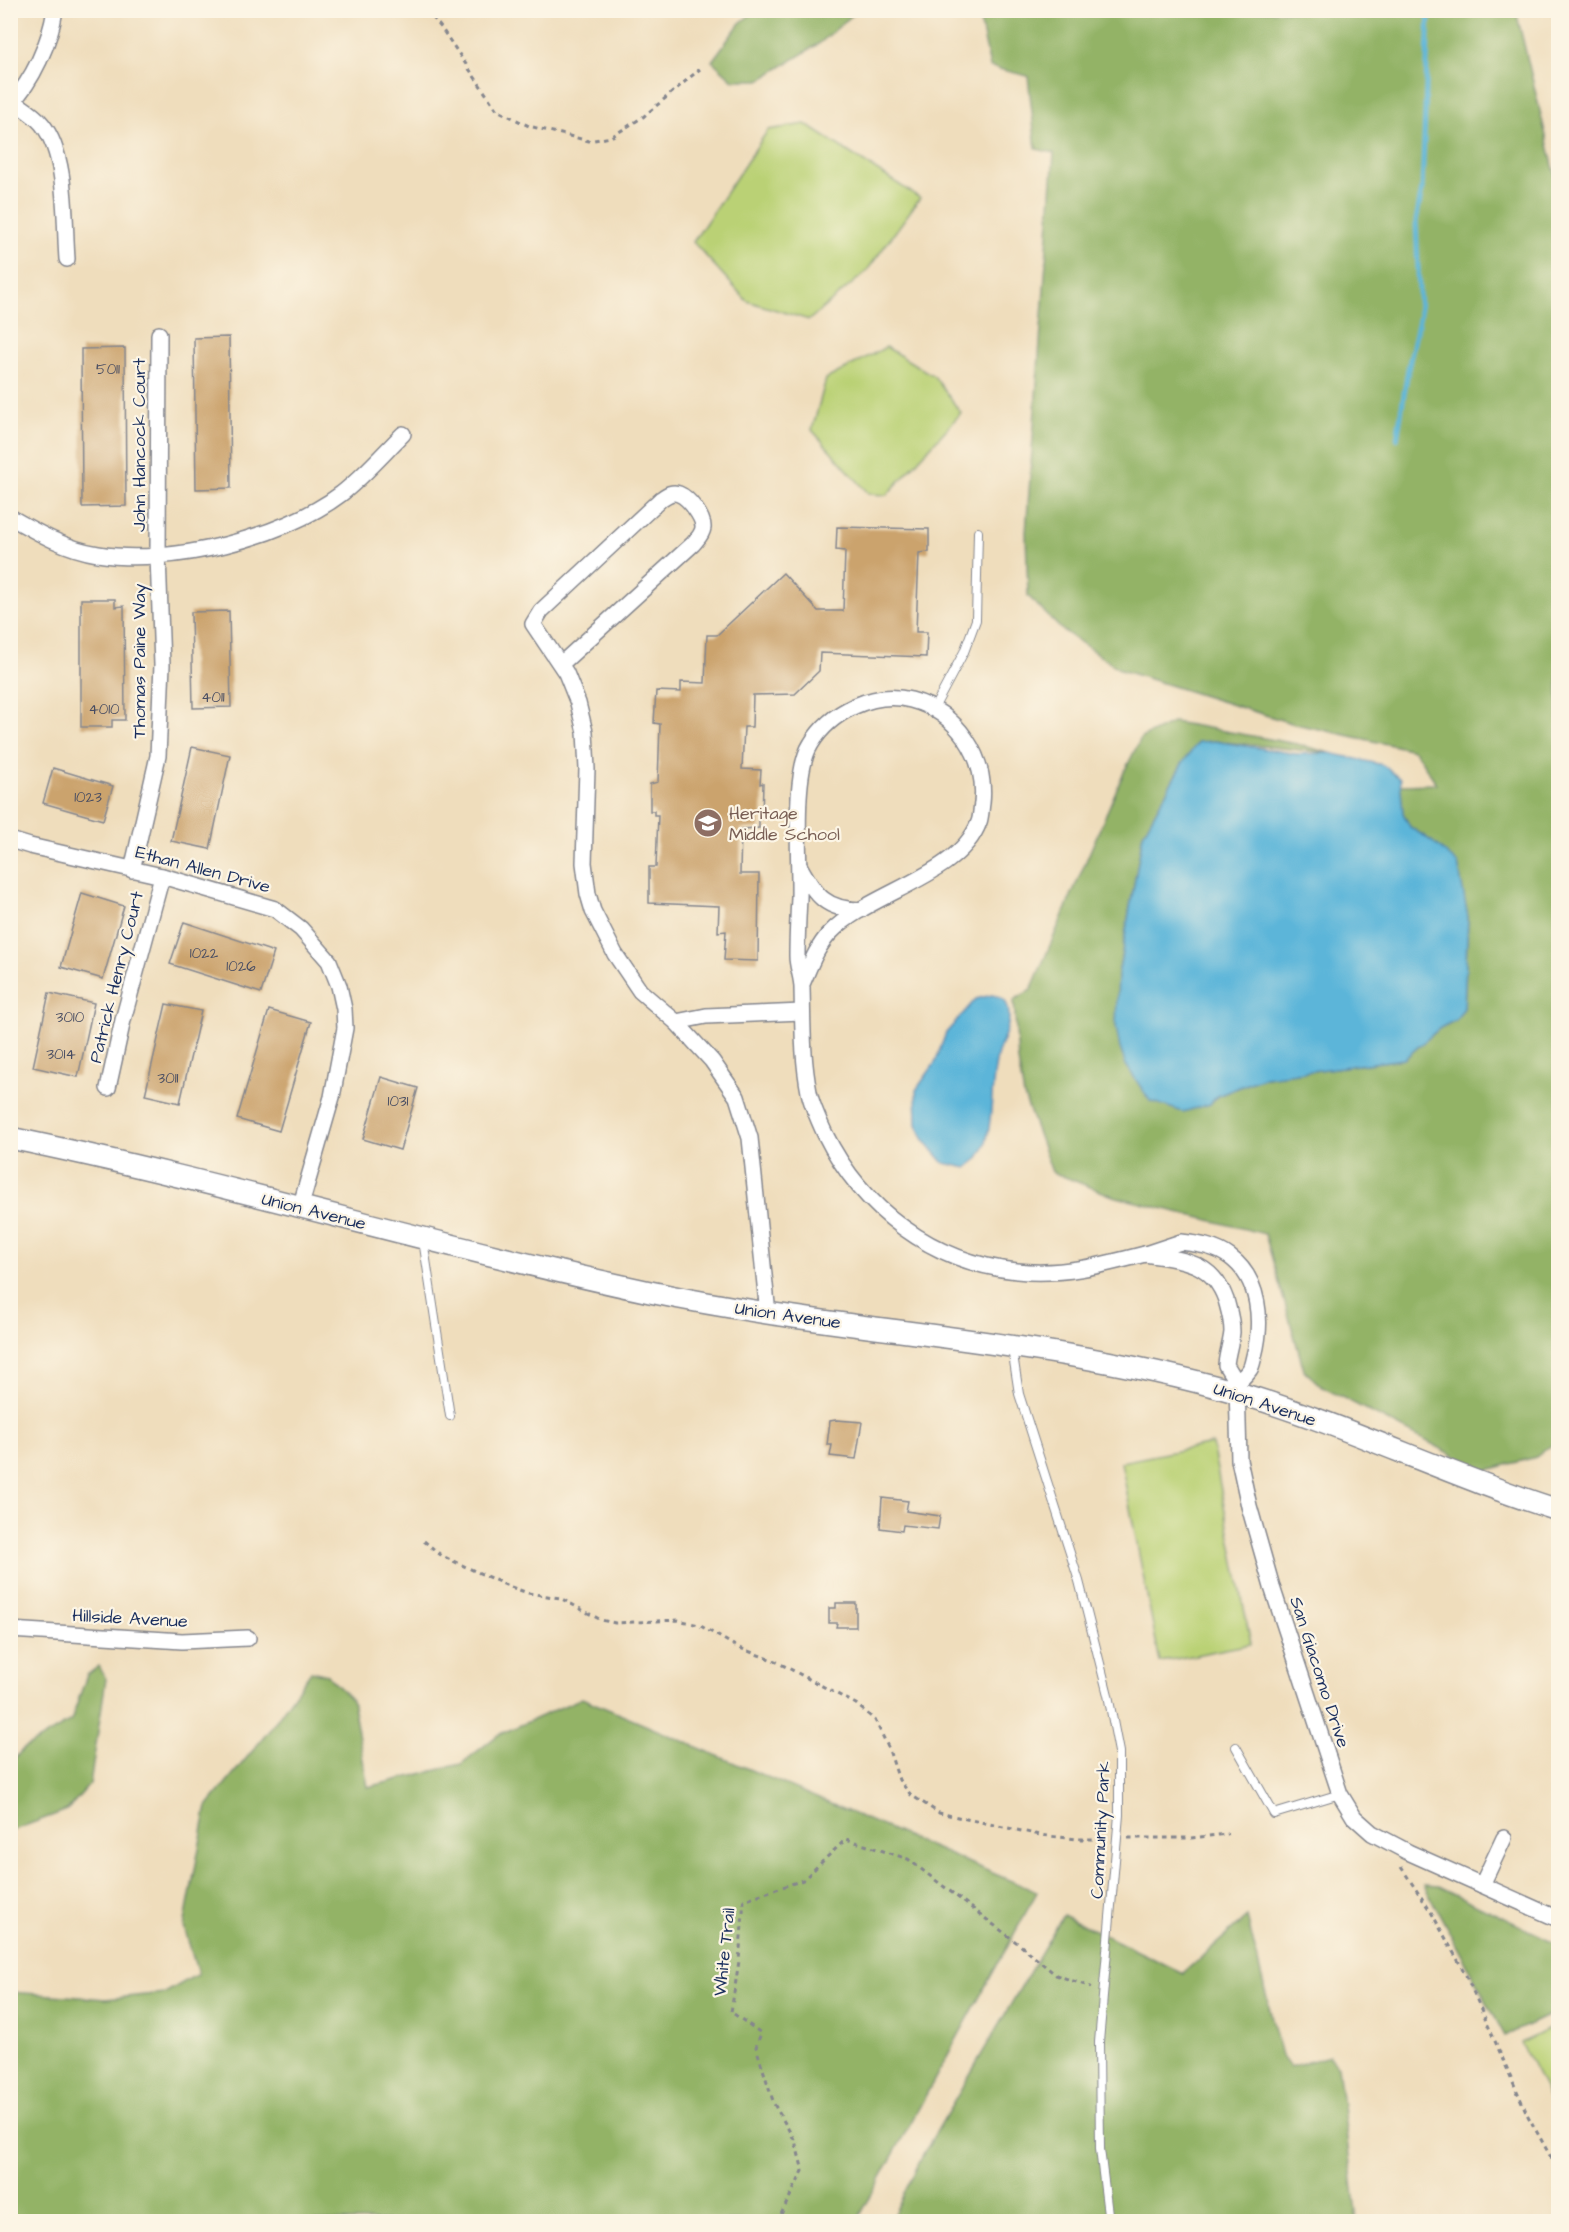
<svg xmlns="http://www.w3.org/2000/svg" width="1569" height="2232" font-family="'Architects Daughter',sans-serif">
<rect width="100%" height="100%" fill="#fcf5e5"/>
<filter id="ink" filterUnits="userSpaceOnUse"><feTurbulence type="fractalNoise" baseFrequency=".0167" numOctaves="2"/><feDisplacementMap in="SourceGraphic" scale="12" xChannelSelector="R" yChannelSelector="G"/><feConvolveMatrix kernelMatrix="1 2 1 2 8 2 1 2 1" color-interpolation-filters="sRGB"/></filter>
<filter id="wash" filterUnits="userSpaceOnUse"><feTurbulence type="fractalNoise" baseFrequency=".008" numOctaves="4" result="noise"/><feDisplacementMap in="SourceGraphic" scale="24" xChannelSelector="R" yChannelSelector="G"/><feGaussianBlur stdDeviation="1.35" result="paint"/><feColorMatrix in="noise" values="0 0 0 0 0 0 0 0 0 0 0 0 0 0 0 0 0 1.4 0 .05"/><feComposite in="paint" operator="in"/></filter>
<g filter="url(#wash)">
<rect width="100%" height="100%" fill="#efddbc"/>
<g fill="#bad175" stroke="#6a806a" stroke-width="1.5">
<path d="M805,124L920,198L866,272L809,320L747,301L693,242L768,130Z"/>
<path d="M886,347L934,376L961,413L887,495L869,494L812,430L826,379Z"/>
<path d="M1212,1444L1251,1644L1160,1662L1121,1462Z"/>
<path d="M1558,2024V2115L1521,2043Z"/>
</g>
<g fill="#93b366" stroke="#577162" stroke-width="1.5">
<path d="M755,11V10L857,11L820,43L760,80H733L712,61L740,23Z"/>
<path d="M978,11H1516L1558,186V1440L1536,1457L1484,1471L1322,1387L1304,1370L1265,1234L1113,1196L1052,1172L1024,1096L1018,1061L1014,1000L1031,990L1124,772L1141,738L1174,722L1297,744L1330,753L1214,741L1182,764L1143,834L1118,975L1210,1104L1217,1096L1265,1077L1404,1059L1440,1028L1456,1020L1464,1008L1468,917L1433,842L1410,827L1403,813L1400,785L1437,784L1414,750L1291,723L1121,670L1061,629L1028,596L1026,532L1054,153L1036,149L1028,76L990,67Z"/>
<path d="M99,1666L106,1679L90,1784L67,1810L11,1831V1763L23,1749L71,1721L87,1675Z"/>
<path d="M311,1671L327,1675L352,1700L368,1787L461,1764L498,1735L582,1698L1037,1892L857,2221H11V1992L106,1999L165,1993L198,1974L184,1927L207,1806L268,1732Z"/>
<path d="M1424,1885L1438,1886L1558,1944V2011L1505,2036Z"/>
<path d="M1063,1915L1183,1973L1247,1917L1281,2056L1290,2067L1329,2056L1338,2066L1357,2221L890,2222L924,2153Z"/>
</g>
<g fill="#5cb5d9" stroke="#3c729c" stroke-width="1.5">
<path d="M1214,741L1297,754L1330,753L1383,765L1400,779L1403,813L1410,827L1433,842L1458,864L1468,917L1464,1008L1456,1020L1440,1028L1404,1059L1265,1077L1217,1096L1210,1104L1183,1112L1150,1101L1126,1065L1120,1048L1116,1026L1118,975L1143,834L1182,764L1198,742Z"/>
<path d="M992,995C999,996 1005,998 1007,1005C1013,1020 1004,1036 999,1050C990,1076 994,1114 986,1142C982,1154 977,1160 967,1168L944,1163L924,1140L917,1124L916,1090L935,1063L946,1033L976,999Z"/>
</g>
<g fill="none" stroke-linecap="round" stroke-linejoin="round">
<path stroke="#5cb5d9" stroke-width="5" d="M1397,439L1408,369L1420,315L1416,221L1422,189L1429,10"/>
</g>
<g id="blocks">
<g fill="#cba36d">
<path d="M229,337L231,488L196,489L194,338Z"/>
<path d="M125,348L126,506L82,507L81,349Z"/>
<path d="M837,527L929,529V552L919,553L916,632H927L926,657L820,653L819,671L795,694L753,695L752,727H744L742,769L761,770L760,784L763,783L762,817H759V828L741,829L740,874H759L758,961L724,960L726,931L718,932L719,906L649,903V867H656L658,815H654V811H650V784L658,782L660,724L654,723L656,691L681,692V682L705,683L707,635H717L783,573L818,611H843L845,551L836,550Z"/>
<path d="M81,599H115V607L124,606L125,720H112V727H81Z"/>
<path d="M229,611L231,707L193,708L191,612Z"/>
<path d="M192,747L230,755L210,849L171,841Z"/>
<path d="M53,768L113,786L103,820L43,803Z"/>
<path d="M82,893L124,906L103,979L61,967Z"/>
<path d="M184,922L274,952L261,993L170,964Z"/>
<path d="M49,993L94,1003L78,1077L33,1067Z"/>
<path d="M166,1004L201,1011L180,1103L145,1095Z"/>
<path d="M269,1010L311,1022L279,1131L237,1119Z"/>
<path d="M381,1077L418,1088L400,1150L363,1139Z"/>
<path d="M836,1420L862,1422L856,1459L830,1456L832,1445H827L830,1421Z"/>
<path d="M882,1498L908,1501L906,1511L940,1516L938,1529L903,1525L902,1531L880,1528Z"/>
<path d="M836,1603H856V1627H836L837,1623H829V1608H836Z"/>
</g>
</g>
</g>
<g filter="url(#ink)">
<use href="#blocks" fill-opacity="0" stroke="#85868d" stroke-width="1.5"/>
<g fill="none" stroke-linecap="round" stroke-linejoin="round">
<g stroke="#85868d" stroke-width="10">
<g id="lane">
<path d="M933,710L964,652L976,620L978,532"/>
<path d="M423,1240L450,1416"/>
<path d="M1012,1348L1019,1394L1079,1581L1108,1695L1119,1752V1815L1099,2042L1100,2149L1109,2222"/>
<path d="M1236,1747L1274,1814L1340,1794"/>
</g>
</g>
<g stroke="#85868d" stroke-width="18">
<g id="street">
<path d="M13,101C23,108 35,115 42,124C68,156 64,220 67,259"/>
<path d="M10,104C33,81 50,42 55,10"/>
<path d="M10,517C38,533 66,549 98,554C170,566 283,538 341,494C363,477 383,454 403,434"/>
<path d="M561,664L693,544C697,539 702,535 703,528C704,518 689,498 679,494C672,491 667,495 661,499L541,611L533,624L566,673L578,703L585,732L587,769L584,863L588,894L593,911L615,954L640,991L676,1022L706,1016L802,1012"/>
<path d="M10,840L30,846L162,876L275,909L301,929L329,961L339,986L344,1009L345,1028L332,1097L300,1208"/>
<path d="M800,867C816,896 826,910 861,910"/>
<path d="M132,870L158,756L162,665L158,556L159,334"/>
<path d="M802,984C810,966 816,948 830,933C869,892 959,877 979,822C981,817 981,809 982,803C987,757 957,712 911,700C874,690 830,712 811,744C792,773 800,860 799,898C798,917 797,937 797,956C797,967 802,977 802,988C803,1023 802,1057 809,1092C812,1106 819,1121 825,1134C862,1209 933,1263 1017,1271C1061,1276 1103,1265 1145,1254"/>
<path d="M676,1022L712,1061L737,1097L750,1138L768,1314"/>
<path d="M108,1088L123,1020L162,876"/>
<path d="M1181,1242C1198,1244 1215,1246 1230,1257C1260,1279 1263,1322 1254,1356C1253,1360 1252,1366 1250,1369C1247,1374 1241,1379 1237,1383L1226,1365C1227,1353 1231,1343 1232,1332C1232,1320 1229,1311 1226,1300C1212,1260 1181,1260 1145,1254Z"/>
<path d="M1237,1385L1239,1460L1249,1506L1272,1587L1340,1794L1354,1817L1372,1833L1408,1852L1558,1919"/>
<path d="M10,1630L182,1641L248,1638"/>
<path d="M1482,1885L1504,1838"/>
</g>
</g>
<g stroke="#85868d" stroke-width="24">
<path id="secondary" d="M10,1138C225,1182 435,1246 650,1292C843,1333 1044,1337 1235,1392C1345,1424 1449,1476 1558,1510"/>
</g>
<g stroke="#85868d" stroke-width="3" stroke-dasharray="4.5 4.5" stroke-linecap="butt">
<path d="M427,10L442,29L497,110L529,126L589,141L611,137L643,117L700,69"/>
<path d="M424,1541L442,1556L508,1586L528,1593L560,1598L601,1620L615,1623L678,1620L699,1625L737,1647L775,1661L856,1704L875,1720L888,1747L899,1780L911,1795L939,1813L1040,1835L1076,1839H1104"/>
<path d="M1128,1838H1191L1228,1834"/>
<path d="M1401,1867L1431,1912L1465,1973L1528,2116L1558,2170"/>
<path d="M777,2222L803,2171L795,2141L774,2104L756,2047L761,2033L731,2012L739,1961L744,1900L803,1880L846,1839L908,1859L1020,1945L1056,1975L1091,1987"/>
</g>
<use href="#lane" stroke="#fff" stroke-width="8"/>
<use href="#street" stroke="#fff" stroke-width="15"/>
<use href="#secondary" stroke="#fff" stroke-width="21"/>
</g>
</g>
<defs>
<g id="school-disc" transform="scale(1.5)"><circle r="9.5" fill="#8d6e63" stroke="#fcf5e5"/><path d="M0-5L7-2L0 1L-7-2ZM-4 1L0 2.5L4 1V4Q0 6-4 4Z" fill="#fff"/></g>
</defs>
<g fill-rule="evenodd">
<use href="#school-disc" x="708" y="823"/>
</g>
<g text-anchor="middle" stroke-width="4.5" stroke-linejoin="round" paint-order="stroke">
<g font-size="15" fill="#474c62">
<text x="108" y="374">5011</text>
<text x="213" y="702">4011</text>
<text x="104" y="714">4010</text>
<text x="88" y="802">1023</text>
<text x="204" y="958">1022</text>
<text x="241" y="971">1026</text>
<text x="70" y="1022">3010</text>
<text x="61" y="1059">3014</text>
<text x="168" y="1083">3011</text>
<text x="398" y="1106">1031</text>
</g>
<g font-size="18" fill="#1b2f5e" stroke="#fcf5e5">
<text transform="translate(139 445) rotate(-90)" y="6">John Hancock Court</text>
<text transform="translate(139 661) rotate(-90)" y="6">Thomas Paine Way</text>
<text transform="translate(203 869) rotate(15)" y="6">Ethan Allen Drive</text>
<text transform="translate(116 977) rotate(-76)" y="6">Patrick Henry Court</text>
<text transform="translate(314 1211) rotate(14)" y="6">Union Avenue</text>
<text transform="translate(788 1315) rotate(8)" y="6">Union Avenue</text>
<text transform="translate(1265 1404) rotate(18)" y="6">Union Avenue</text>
<text transform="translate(130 1618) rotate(3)" y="6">Hillside Avenue</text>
<text transform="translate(1320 1672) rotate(72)" y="6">San Giacomo Drive</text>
<text transform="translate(1100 1830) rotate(-87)" y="6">Community Park</text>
<text transform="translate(724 1952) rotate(-84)" y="6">White Trail</text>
</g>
<g font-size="18" fill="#785e54" stroke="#fcf5e5" text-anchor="start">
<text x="729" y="819">Heritage<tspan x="729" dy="21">Middle School</tspan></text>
</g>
</g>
<rect width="1569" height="2232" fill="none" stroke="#fcf5e5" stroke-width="36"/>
</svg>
